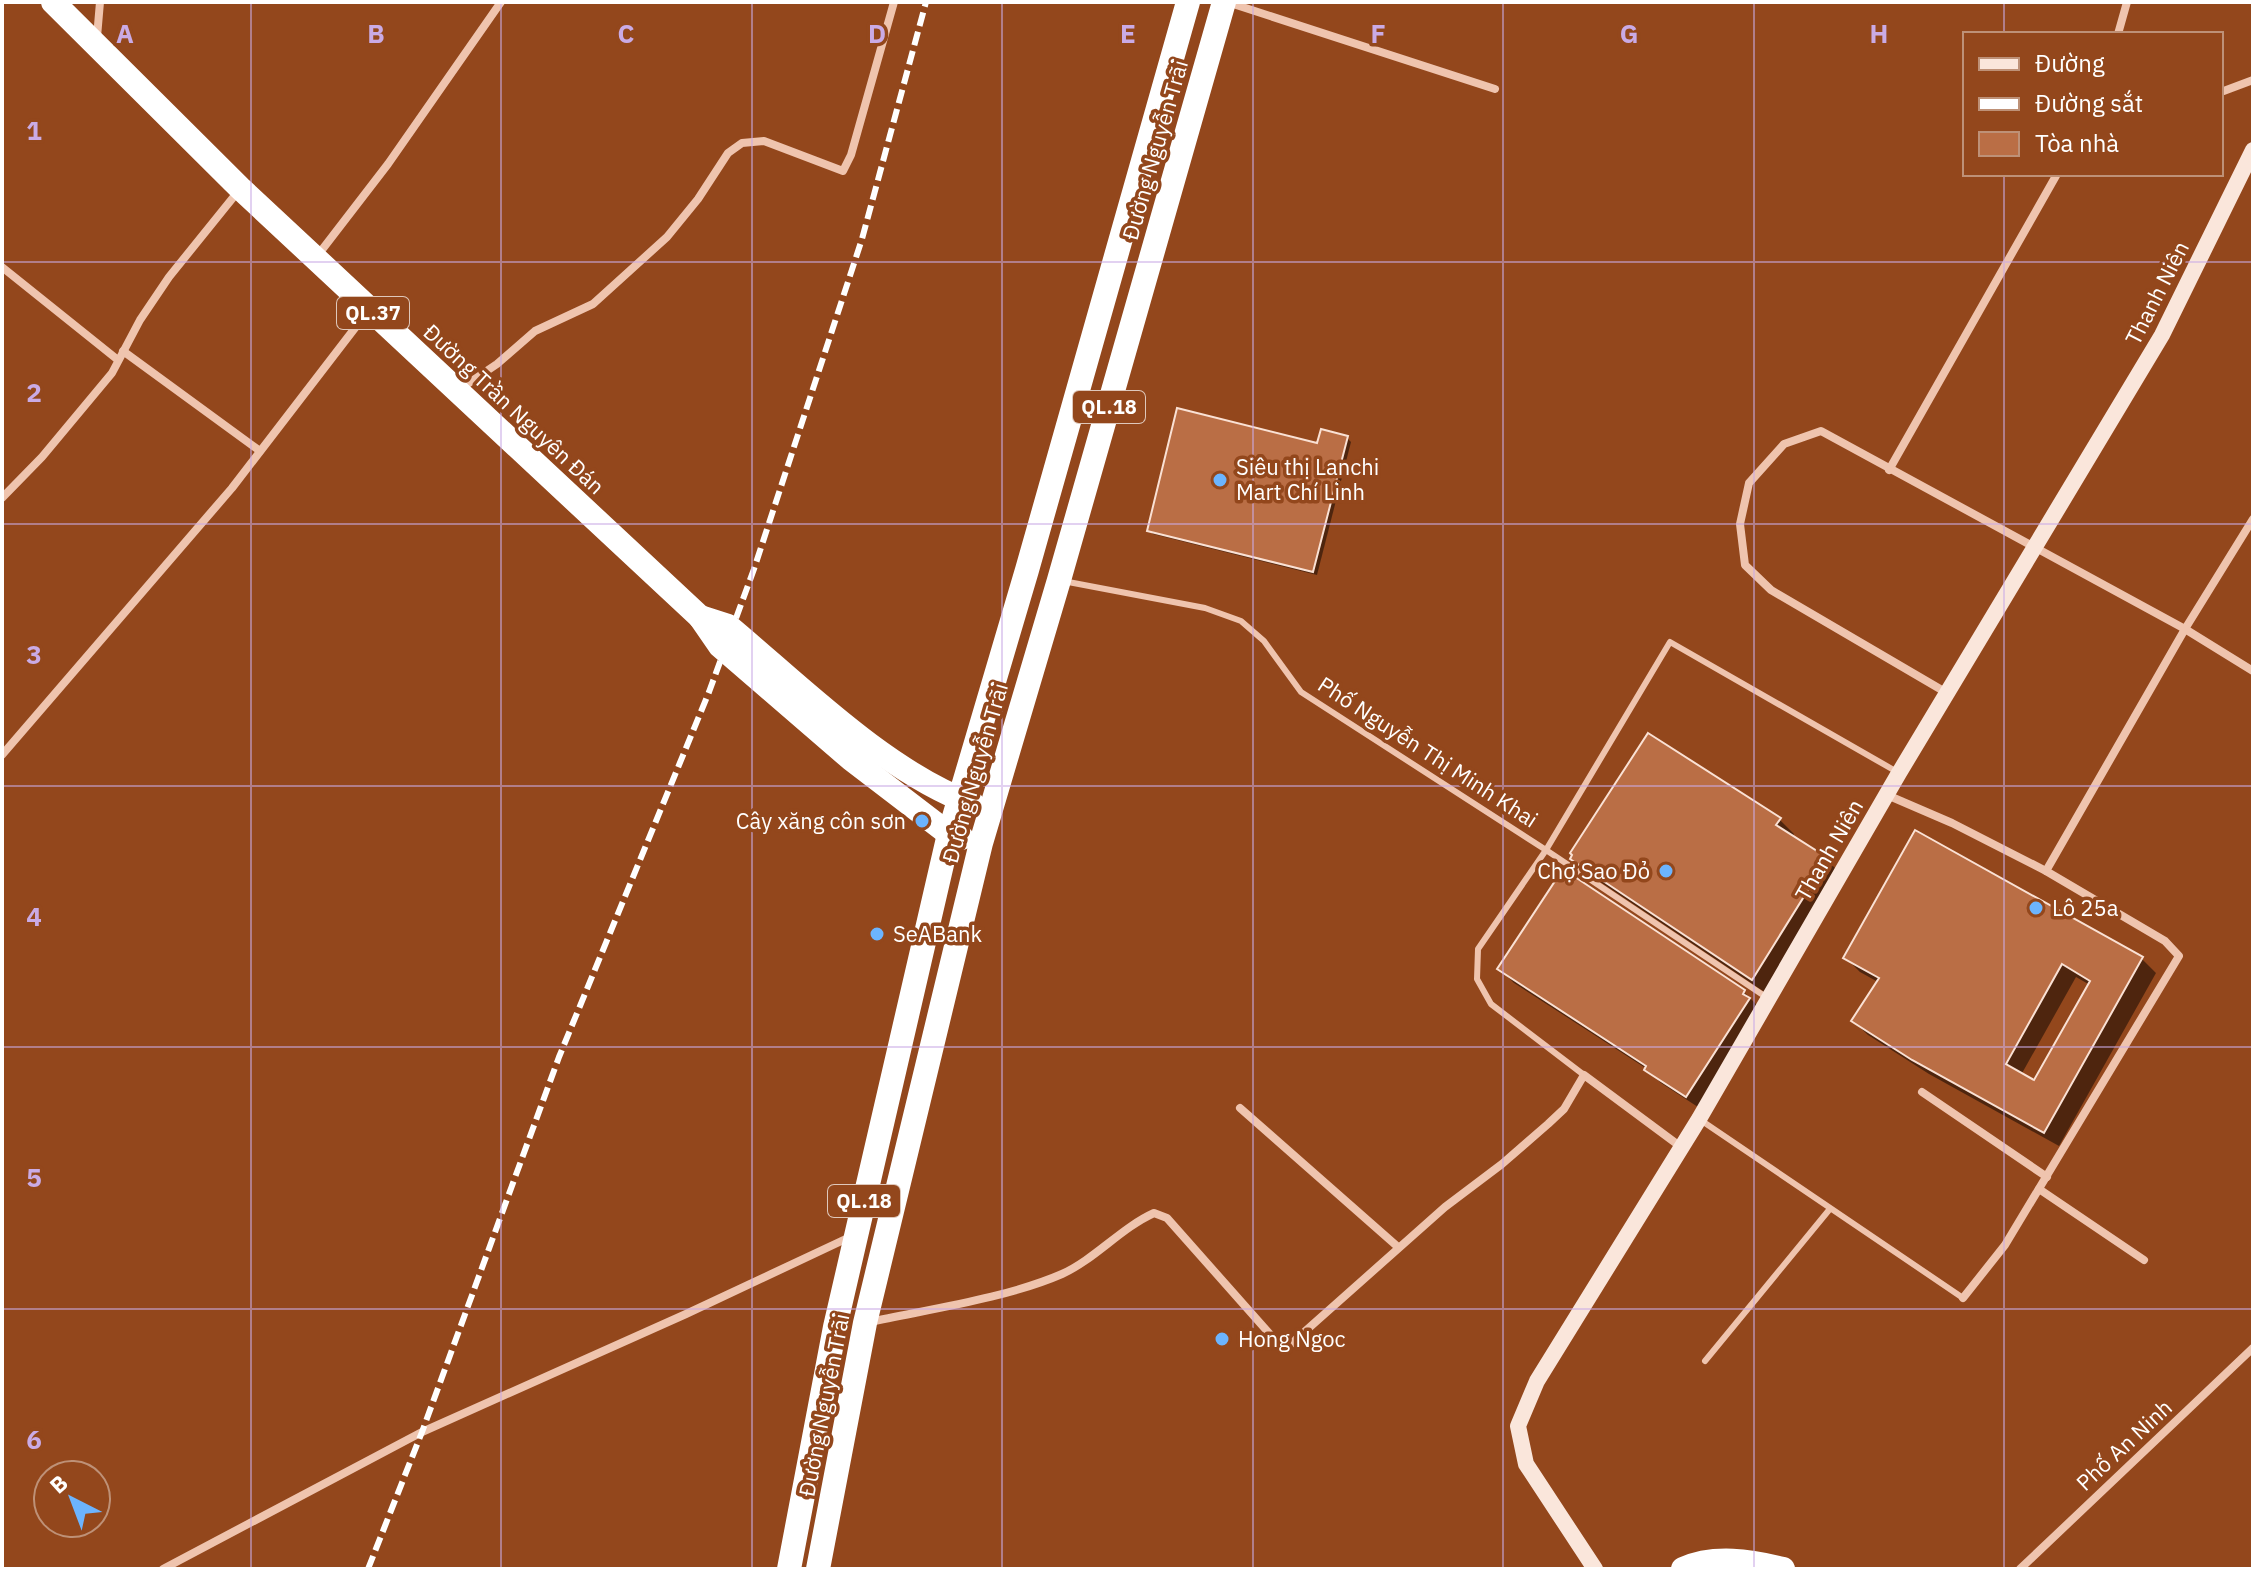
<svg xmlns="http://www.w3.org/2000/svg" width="2255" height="1571" font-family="'IBM Plex Sans',sans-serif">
<rect width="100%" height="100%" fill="#93471c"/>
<g fill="#0007" fill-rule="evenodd">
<path d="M1347,438L1351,442L1317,575L1153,534L1149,530L1319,445Z"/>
<path d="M1648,735L1780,820L1794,834L1792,837L1827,860L1841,874L1766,993L1587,873L1572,858Z"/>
<path d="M1916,833L2142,959L2156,973L2059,1146L1929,1074L1868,1035L1853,1021L1878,982L1860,972L1846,958ZM2076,977L2090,985L2035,1083L2021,1075Z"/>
<path d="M1500,969L1744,992L1758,1006L1701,1109L1661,1083L1647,1069L1514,983Z"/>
</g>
<g fill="#ba6e45" stroke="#fae1d4" stroke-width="2" fill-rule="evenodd">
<path d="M1177,408L1317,443L1321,429L1348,436L1313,572L1147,531Z"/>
<path d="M1648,733L1781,818L1776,825L1828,858L1752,980L1570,859L1572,855L1570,853Z"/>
<path d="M1915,830L2143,957L2044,1133L1912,1060L1851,1021L1879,978L1843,958ZM2062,964L2090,981L2034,1080L2006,1064Z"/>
<path d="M1563,869L1745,990L1743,994L1750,998L1686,1097L1644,1070L1646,1066L1497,969Z"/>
</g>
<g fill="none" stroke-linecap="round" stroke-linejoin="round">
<g stroke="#efc4ae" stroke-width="6">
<path d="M1063,581L1205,608L1241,621L1264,641L1301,692L1546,850L1766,997"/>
<path d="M1584,1075L1491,1004L1477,979L1478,949L1546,850L1670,642L1899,773"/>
<path d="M1702,1121L1963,1298"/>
<path d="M1705,1361L1829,1210"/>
</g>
<g stroke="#efc4ae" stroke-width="8">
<path d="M1227,2L1495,89"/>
<path d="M2118,34L2127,2"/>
<path d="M97,37L100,2"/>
<path d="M2221,92L2253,80"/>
<path d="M318,255L388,164L501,2"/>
<path d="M2,267L118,360"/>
<path d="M123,351L260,451"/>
<path d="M460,389L497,364L535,331L593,304L667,237L698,199L728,153L742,143L764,141L843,171L851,155L894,2"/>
<path d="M1889,470L2057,174"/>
<path d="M2,498L42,457L112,373L140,320L169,277L240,189"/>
<path d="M1947,693L1771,590L1745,565L1740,524L1749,483L1784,444L1821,431L2185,629L2253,671"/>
<path d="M2,755L232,488L368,311"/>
<path d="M1887,795L1952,823L2046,871"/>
<path d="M1922,1092L2047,1177"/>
<path d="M1240,1108L1398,1247"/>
<path d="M2039,1189L2144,1260"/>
<path d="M1963,1298L2005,1245L2179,956L2165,941L2046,871L2185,629L2253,519"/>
<path d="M870,1322C930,1309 1007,1298 1062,1274C1095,1259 1121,1228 1154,1213L1167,1218L1284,1350L1445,1207L1502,1164L1548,1124L1564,1109L1584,1075L1681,1147"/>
<path d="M163,1569L422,1432L686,1314L850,1237"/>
<path d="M2020,1569L2253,1348"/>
</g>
<path stroke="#fae6db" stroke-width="16" d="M1595,1569L1526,1464L1518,1426L1537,1381L1699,1119L1899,773L2162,335L2253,150"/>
<g stroke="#fff" stroke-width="24">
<path d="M53,2L240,188L700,617L720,646L851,759L949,834L962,838"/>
<path d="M700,617L728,626C799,685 885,772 973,804"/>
<path d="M789,1569L835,1327L949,834L1027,570L1188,2"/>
<path d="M818,1569L865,1323L981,843L1059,580L1224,2"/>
<path d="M1683,1569C1714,1555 1751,1561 1783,1569"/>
</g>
<path stroke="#fff" stroke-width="6" stroke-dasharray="14 6" stroke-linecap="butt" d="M368,1569L422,1432L559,1057L709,692L754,569L862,239L926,2"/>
</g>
<path fill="none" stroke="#caabe5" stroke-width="2" stroke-opacity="0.55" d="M251,2V1569M501,2V1569M752,2V1569M1002,2V1569M1253,2V1569M1503,2V1569M1754,2V1569M2004,2V34M2004,174V1569M2,262H2253M2,524H2253M2,786H2253M2,1047H2253M2,1309H2253"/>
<g fill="#6cb4fe" stroke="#93471c" stroke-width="3">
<circle cx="1220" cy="480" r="8"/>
<circle cx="922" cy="821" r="8"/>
<circle cx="1666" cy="871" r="8"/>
<circle cx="2036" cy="908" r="8"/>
<circle cx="877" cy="934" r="8"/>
<circle cx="1222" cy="1339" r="8"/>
</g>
<g text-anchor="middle" stroke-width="7" stroke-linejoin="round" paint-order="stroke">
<g fill="#93471c" stroke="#dfc8bb" stroke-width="2">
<rect x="337" y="297" width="72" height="32" rx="6"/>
<rect x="1073" y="391" width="72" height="32" rx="6"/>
<rect x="828" y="1185" width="72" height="32" rx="6"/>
</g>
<g font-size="20" font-weight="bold" fill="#fff">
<text x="373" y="320">QL.37</text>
<text x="1109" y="414">QL.18</text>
<text x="864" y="1208">QL.18</text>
</g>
<g font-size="22" fill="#fff" stroke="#93471c">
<text transform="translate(1155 150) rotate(-74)" y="8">Đường Nguyễn Trãi</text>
<text transform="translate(2157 293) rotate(-63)" y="8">Thanh Niên</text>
<text transform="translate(514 409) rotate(43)" y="8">Đường Trần Nguyên Đán</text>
<text transform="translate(1428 752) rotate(33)" y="8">Phố Nguyễn Thị Minh Khai</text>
<text transform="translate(975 773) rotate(-74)" y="8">Đường Nguyễn Trãi</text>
<text transform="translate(1829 850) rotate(-60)" y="8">Thanh Niên</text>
<text transform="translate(824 1405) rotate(-79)" y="8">Đường Nguyễn Trãi</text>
<text transform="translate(2124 1445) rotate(-43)" y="8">Phố An Ninh</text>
</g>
<g font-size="22" fill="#fff" stroke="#93471c" text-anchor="start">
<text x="1236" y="475">Siêu thị Lanchi<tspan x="1236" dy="25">Mart Chí Linh</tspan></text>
<text x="906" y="829" text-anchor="end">Cây xăng côn sơn</text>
<text x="1650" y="879" text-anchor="end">Chợ Sao Đỏ</text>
<text x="2052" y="916">Lô 25a</text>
<text x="893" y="942">SeABank</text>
<text x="1238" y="1347">Hong Ngoc</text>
</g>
</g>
<g font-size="26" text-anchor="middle" font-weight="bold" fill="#caabe5" stroke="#93471c" stroke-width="7" stroke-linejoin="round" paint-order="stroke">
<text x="125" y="43">A</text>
<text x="376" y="43">B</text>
<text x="626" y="43">C</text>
<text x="877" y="43">D</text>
<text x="1128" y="43">E</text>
<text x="1378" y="43">F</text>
<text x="1629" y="43">G</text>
<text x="1879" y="43">H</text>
<text x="34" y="140">1</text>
<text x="34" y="402">2</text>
<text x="34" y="664">3</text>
<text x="34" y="926">4</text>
<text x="34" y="1187">5</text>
<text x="34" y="1449">6</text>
</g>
<rect width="2255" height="1571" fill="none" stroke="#ffffff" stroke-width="8"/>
<rect x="1963" y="32" width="260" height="144" fill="#93471c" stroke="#be9177" stroke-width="2"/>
<rect x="1979" y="58" width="40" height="12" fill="#fae6db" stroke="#be9177" stroke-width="2"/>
<text x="2035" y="72" font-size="24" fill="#ffffff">Đường</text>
<rect x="1979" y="98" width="40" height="12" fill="#ffffff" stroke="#be9177" stroke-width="2"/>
<text x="2035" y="112" font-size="24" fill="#ffffff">Đường sắt</text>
<rect x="1979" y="132" width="40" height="24" fill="#ba6e45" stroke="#be9177" stroke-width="2"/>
<text x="2035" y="152" font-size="24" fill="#ffffff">Tòa nhà</text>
<g transform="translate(72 1499) rotate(318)"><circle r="38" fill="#93471c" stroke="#be9177" stroke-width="2"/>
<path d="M0-6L14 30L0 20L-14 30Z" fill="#6cb4fe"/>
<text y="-12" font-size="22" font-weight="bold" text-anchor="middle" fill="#ffffff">B</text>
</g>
</svg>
